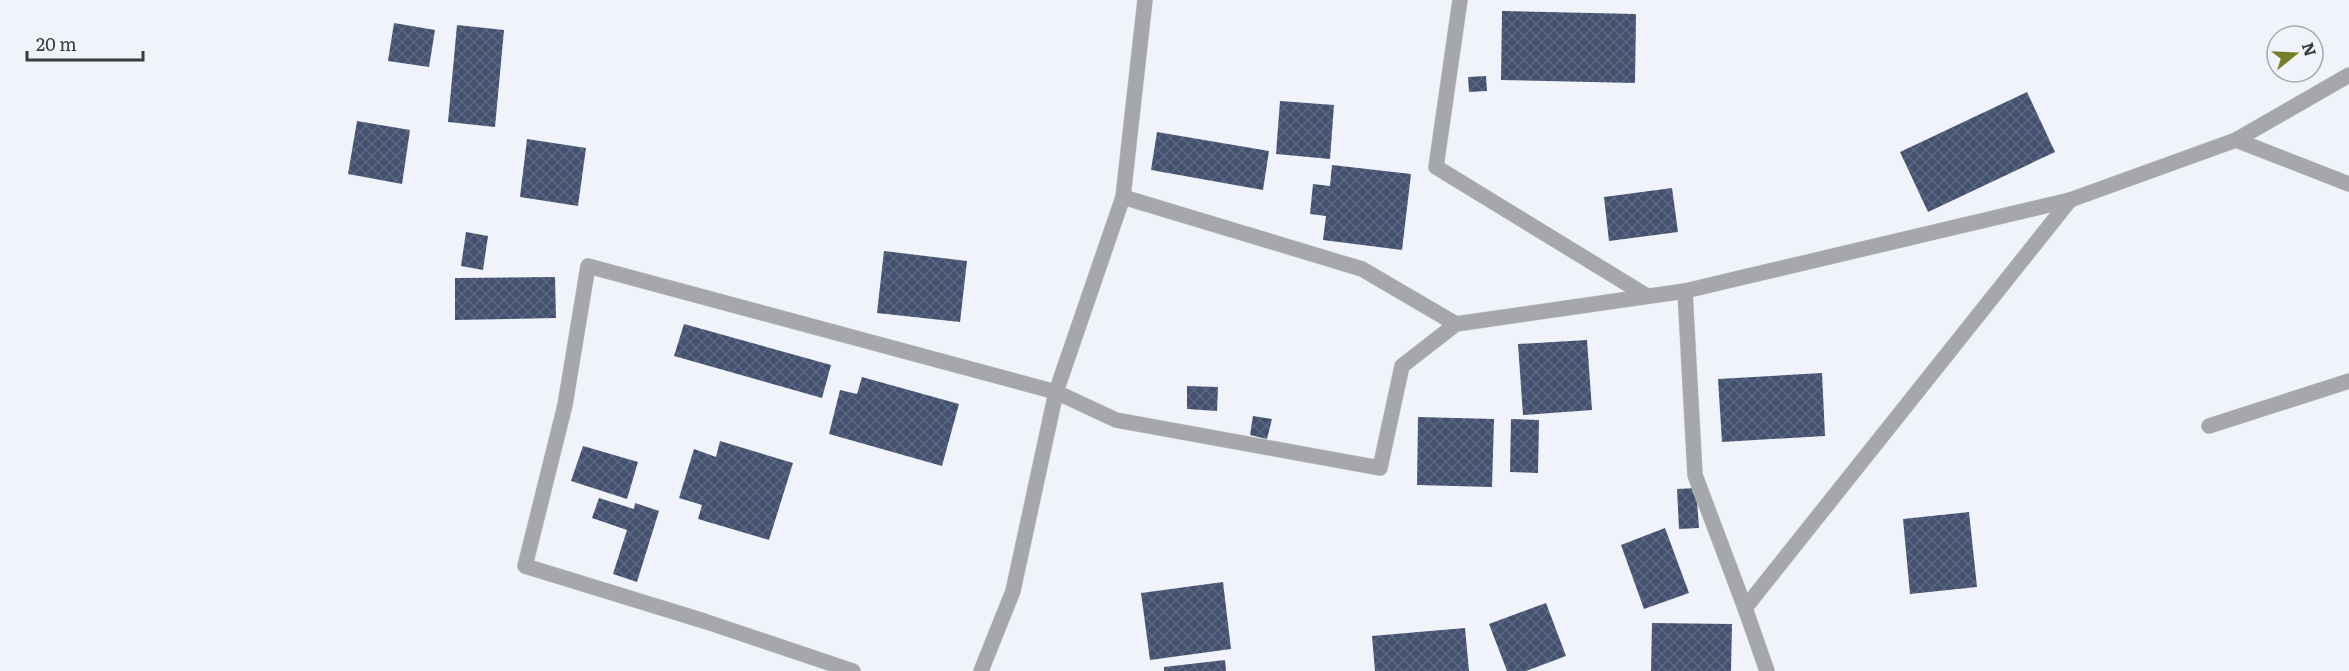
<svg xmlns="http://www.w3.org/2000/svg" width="2349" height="671" font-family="Literata,serif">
<defs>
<pattern id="building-cross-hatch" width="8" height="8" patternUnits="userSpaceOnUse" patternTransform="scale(1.5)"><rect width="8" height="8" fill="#445270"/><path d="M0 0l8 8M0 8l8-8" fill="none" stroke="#5e6981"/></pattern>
</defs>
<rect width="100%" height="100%" fill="#f0f3f9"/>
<g fill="url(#building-cross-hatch)">
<path d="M1502,11L1636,14L1635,83L1501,80Z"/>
<path d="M394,23L435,30L429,67L388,61Z"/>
<path d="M457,25L504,30L495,127L448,122Z"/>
<path d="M1486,76L1487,91L1469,92L1468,77Z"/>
<path d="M2027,92L2055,152L1928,212L1900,152Z"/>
<path d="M1280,101L1334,105L1330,159L1276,154Z"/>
<path d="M357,121L410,130L402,184L348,174Z"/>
<path d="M1157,132L1269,151L1263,190L1151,170Z"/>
<path d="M527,139L586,148L578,206L520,197Z"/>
<path d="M1332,165L1411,174L1402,250L1323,240L1326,216L1310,214L1313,184L1330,186Z"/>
<path d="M1672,188L1678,232L1609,241L1604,197Z"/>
<path d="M466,232L488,236L483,270L461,266Z"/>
<path d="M884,251L967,261L960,322L877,313Z"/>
<path d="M555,277L556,318L455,320V278Z"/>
<path d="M684,324L831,365L822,398L674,356Z"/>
<path d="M1587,340L1592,410L1523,415L1518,344Z"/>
<path d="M1822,373L1825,436L1722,442L1718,379Z"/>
<path d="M862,377L959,404L942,466L829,434L840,390L857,394Z"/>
<path d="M1187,386L1218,387L1217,411L1187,409Z"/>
<path d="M1253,416L1272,419L1267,439L1250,435Z"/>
<path d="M1418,417L1494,419L1492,487L1417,485Z"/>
<path d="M1511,419L1539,420L1538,473L1510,472Z"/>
<path d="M720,441L793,463L769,540L698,519L702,505L679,498L694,449L716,457Z"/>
<path d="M583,446L638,462L627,499L571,481Z"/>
<path d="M1696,488L1699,528L1679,529L1677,489Z"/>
<path d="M599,498L634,509L635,503L659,511L637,582L613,574L627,530L592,518Z"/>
<path d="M1969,512L1977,587L1910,594L1903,519Z"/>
<path d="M1665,528L1689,593L1644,609L1621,545Z"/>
<path d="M1223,582L1231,649L1150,660L1141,593Z"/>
<path d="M1546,603L1566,656L1526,671H1507L1489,624Z"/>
<path d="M1652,623L1732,624L1731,671H1651Z"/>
<path d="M1465,628L1469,671H1375L1372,636Z"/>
<path d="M1225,660L1226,671H1164V667Z"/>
</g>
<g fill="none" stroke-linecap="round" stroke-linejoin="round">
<g stroke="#cbced3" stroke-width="16">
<g id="minor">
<path d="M1460,0L1436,167L1647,296"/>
<path d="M2236,140L2349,184"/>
<path d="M1123,197L1362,269L1456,324"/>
<path d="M1685,291L1695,475L1745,608"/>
<path d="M2209,426L2349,381"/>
<path d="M853,671L704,621L525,566L565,405L588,266L1056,392L1116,420L1380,468L1402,366L1456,324L1685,291L2070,200L2236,140L2349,75"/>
<path d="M981,671L1013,591L1056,392L1123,197L1145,0"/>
<path d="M1767,671L1745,608L2070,200"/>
</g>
</g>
<use href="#minor" stroke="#a6a7aa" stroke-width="15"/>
</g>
<g transform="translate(2295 54) rotate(72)"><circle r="28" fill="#f0f3f9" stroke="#a7a9ad" stroke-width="1.5"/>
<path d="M0-4.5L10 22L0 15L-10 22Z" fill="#767e28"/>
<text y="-9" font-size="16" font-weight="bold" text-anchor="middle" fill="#393a3c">N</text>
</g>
<path d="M27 51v9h116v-9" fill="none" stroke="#393a3c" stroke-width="3"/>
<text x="36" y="51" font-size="18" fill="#393a3c" stroke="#f0f3f9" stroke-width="4.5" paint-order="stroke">20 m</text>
</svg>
